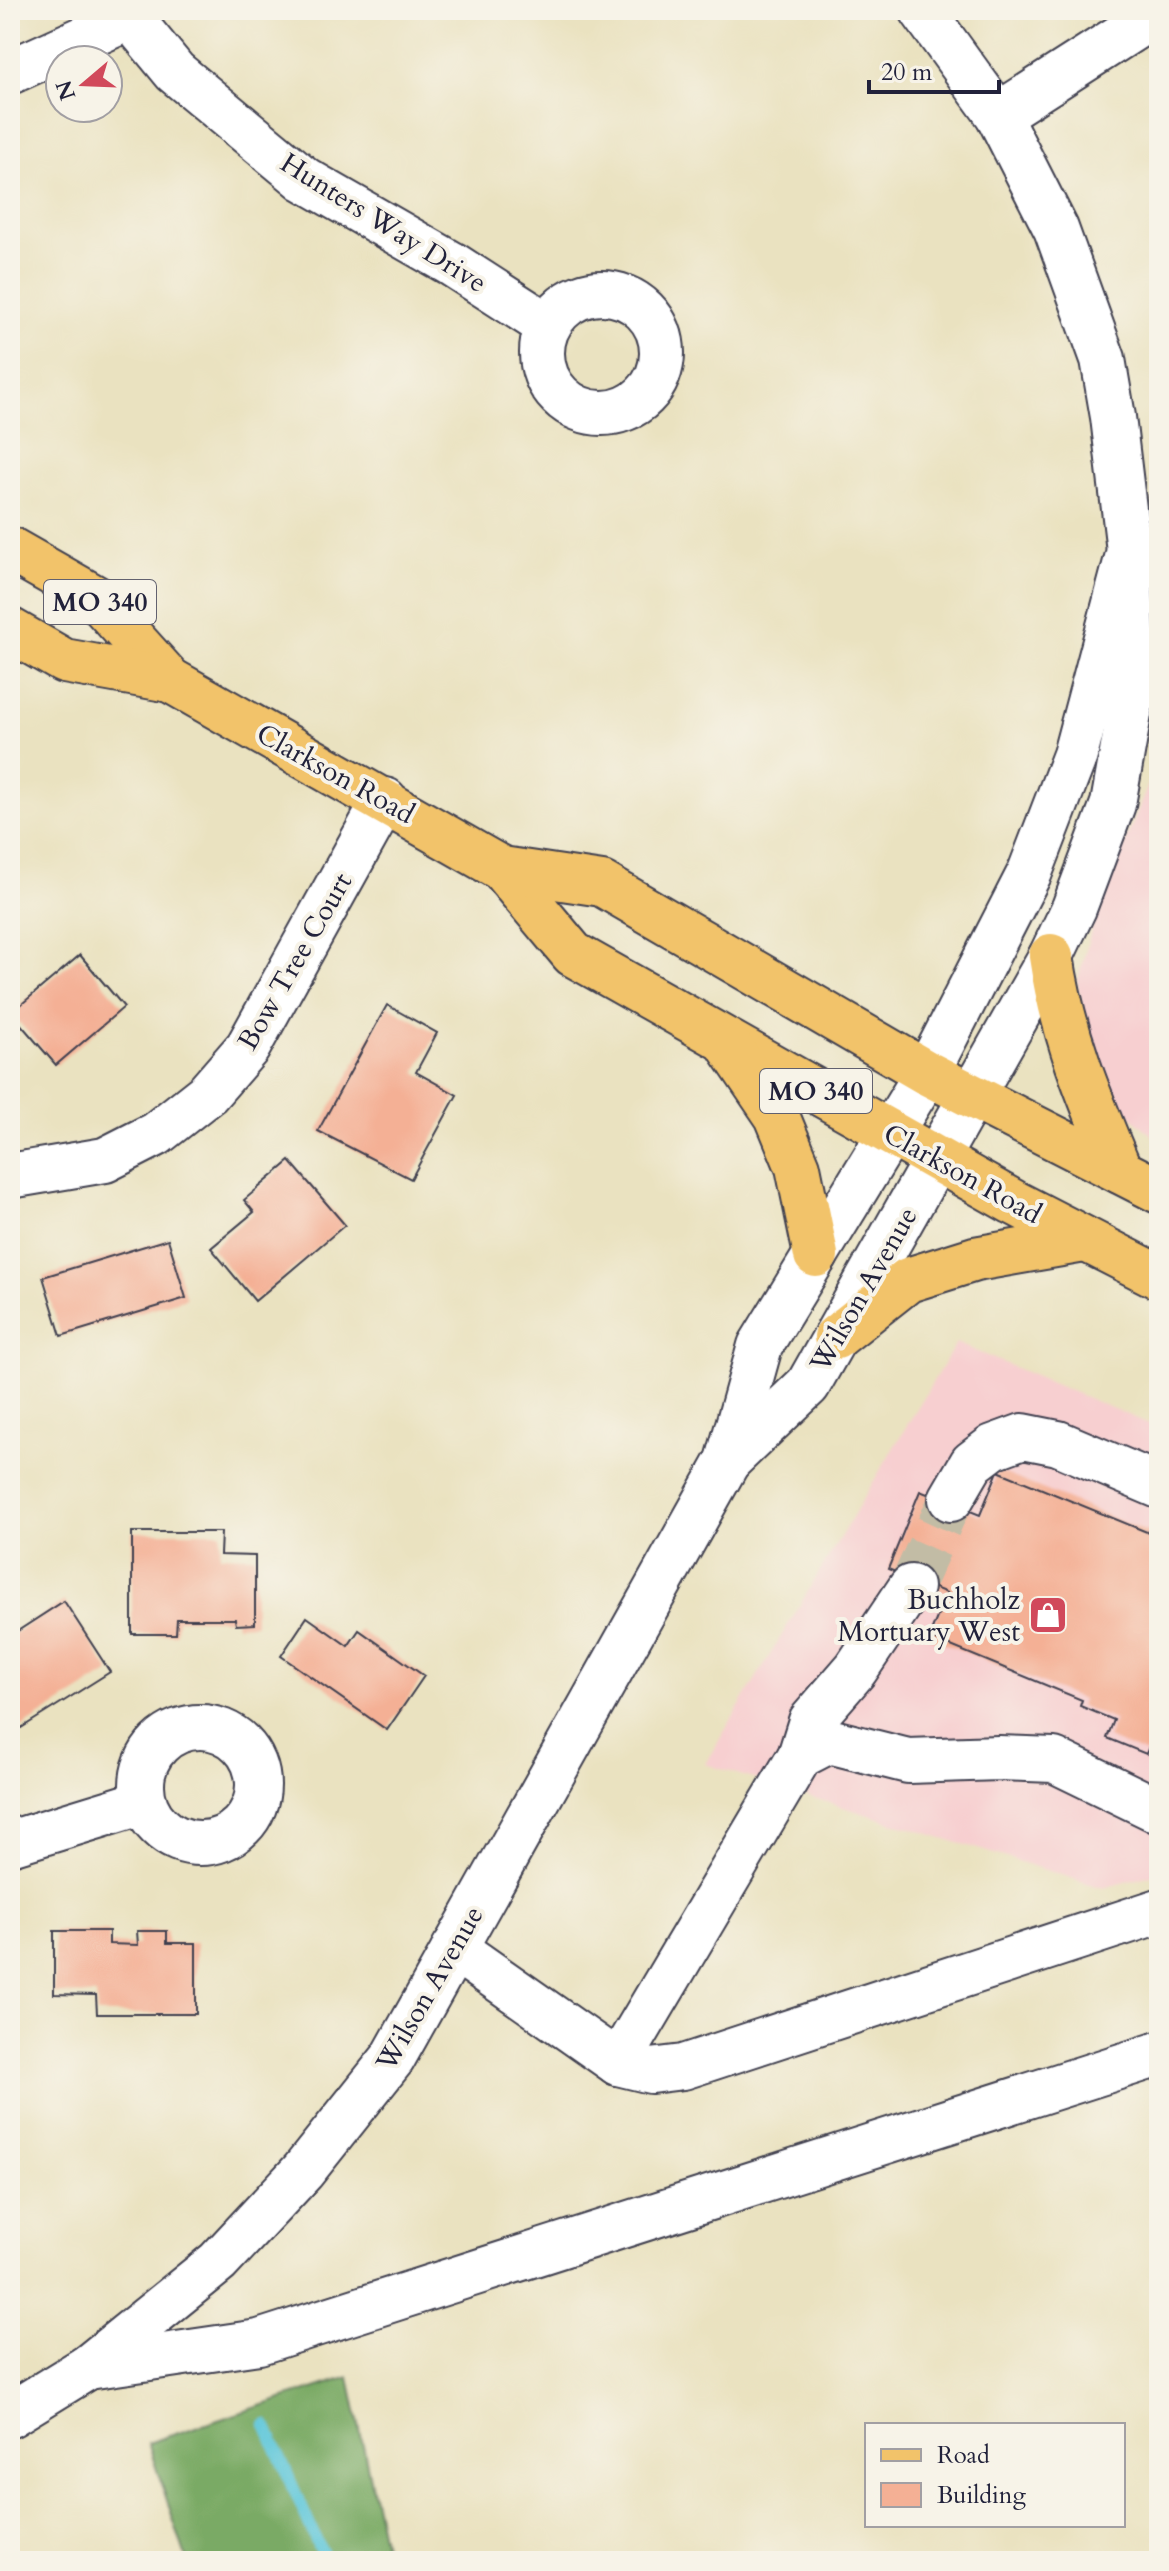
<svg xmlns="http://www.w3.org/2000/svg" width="1169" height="2571" font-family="Cardo,serif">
<rect width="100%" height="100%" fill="#f7f3e8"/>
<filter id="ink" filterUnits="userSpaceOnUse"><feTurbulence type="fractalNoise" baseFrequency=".0125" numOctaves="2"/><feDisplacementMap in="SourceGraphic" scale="16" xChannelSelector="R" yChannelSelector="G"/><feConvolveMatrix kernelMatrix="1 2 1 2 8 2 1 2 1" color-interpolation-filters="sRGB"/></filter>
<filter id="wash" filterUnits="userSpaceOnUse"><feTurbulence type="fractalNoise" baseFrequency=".006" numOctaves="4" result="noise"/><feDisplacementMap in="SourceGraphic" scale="32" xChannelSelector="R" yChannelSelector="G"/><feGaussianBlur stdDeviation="1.8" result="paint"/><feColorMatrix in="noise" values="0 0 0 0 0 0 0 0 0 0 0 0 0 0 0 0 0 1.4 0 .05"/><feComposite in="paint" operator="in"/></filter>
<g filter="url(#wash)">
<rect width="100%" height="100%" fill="#eae2c0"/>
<g fill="#f7cfd0">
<path d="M1159,758V1142L1120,1106L1094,1061L1077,983L1095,916Z"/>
<path d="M956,1343L1159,1428V1873L1103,1888L705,1764Z"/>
</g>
<path fill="#7aaa65" stroke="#4e6650" stroke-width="2" d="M349,2377L387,2561H187L148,2443Z"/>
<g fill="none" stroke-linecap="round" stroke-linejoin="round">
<path stroke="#5ec7da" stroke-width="12" d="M266,2425L325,2561"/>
</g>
<g id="blocks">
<g fill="#f4b095">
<path d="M80,955L124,1007L56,1065L11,1013Z"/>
<path d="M387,1005L437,1033L416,1072L457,1095L411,1179L318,1131Z"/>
<path d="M290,1161L345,1225L255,1301L211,1248L254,1212L244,1200Z"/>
<path d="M168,1239L186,1298L61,1336L43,1277Z"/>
<path d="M10,1291H15L16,1339H10Z"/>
<path d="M998,1471L1159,1537V1737L1154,1735L1146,1754L1107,1738L1114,1720L1080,1706L1082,1700L929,1637L947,1593L888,1569L920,1491L980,1515Z"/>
<path d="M132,1532H221L220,1555L255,1556V1624L236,1625L235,1619H177L176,1634H132Z"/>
<path d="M64,1601L110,1672L10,1735V1636Z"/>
<path d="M307,1617L348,1646L359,1630L424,1676L387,1730L281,1656Z"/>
<path d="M54,1931H109V1944L138,1945L137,1931H167V1943H196V2014H97L96,1995L54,1994Z"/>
</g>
</g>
</g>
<g filter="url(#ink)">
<use href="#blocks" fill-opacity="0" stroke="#403f4f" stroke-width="2"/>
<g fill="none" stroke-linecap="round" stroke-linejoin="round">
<path stroke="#c2bca5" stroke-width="44" stroke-dasharray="44 22" stroke-linecap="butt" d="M911,1587L951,1499"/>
<g stroke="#403f4f" stroke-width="48">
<g id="minor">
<path d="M124,10L175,72L304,179L452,264L548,326"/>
<path d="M10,72L129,18"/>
<path d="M998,115L1159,12"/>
<circle cx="602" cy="353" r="60"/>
<path d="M10,1176L105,1160L156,1134L208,1093L248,1047L385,800"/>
<path d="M728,1461L808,1385L1051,956L1074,908L1113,804L1134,686L1129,551L1113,417L1103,359L1056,229L998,115L922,10"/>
<path d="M951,1499L972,1463L993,1447L1023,1436L1058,1443L1159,1486"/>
<circle cx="200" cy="1785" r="58"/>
<path d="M800,1756L811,1721L856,1669L911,1587"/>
<path d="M10,1843L144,1802"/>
<path d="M454,1948L618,2063L651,2071L683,2067L1159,1911"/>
<path d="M618,2063L800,1756L829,1741L908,1761L999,1758L1054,1760L1159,1811"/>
<path d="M88,2367L259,2342L1159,2054"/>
<path d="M10,2415L88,2367L218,2262L303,2171L393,2058L728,1461L760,1346L927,1073L1030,872L1075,755L1129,551"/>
</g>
</g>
<g stroke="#403f4f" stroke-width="48">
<g id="major">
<path d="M10,549L96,598L170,680L502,869L573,954L1013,1202L1159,1277"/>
<path d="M10,630L64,661L170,680"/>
<path d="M502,869L602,884L927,1073L1159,1191"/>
<path d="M1051,956C1063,1036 1089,1097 1120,1171"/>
<path d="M730,1047L777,1116L798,1167L816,1255"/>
<path d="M836,1337L908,1280L975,1259L1084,1240"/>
</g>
</g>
<use href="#minor" stroke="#fff" stroke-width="44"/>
<use href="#major" stroke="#f2c36a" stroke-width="44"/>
</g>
</g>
<defs>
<g id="shop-square" transform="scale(2)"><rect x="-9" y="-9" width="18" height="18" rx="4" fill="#d1495b" stroke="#f7f3e8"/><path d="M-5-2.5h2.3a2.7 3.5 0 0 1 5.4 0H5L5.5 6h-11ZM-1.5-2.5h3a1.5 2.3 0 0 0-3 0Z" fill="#fff"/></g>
</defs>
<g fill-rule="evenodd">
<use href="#shop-square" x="1048" y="1615"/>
</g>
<g text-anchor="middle" stroke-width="8" stroke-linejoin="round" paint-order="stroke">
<g fill="#f7f3e8" stroke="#62616f" stroke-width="2">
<rect x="44" y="580" width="112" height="44" rx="6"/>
<rect x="760" y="1069" width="112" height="44" rx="6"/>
</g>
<g font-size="26" font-weight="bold" fill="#22223b">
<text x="100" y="611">MO 340</text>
<text x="816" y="1100">MO 340</text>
</g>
<g font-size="28" fill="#22223b" stroke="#f7f3e8">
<text transform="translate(384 222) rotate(32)" y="10">Hunters Way Drive</text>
<text transform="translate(336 773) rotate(29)" y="10">Clarkson Road</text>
<text transform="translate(294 961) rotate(-60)" y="10">Bow Tree Court</text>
<text transform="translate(963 1173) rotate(29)" y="10">Clarkson Road</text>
<text transform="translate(863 1289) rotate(-60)" y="10">Wilson Avenue</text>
<text transform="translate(429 1988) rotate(-60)" y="10">Wilson Avenue</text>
</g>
<g font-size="28" fill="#22223b" stroke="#f7f3e8" text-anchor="end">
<text x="1020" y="1609">Buchholz<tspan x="1020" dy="32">Mortuary West</tspan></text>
</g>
</g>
<rect width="1169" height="2571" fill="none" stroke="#f7f3e8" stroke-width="40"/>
<rect x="865" y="2423" width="260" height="104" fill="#f7f3e8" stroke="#a29fa3" stroke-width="2"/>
<rect x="881" y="2449" width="40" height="12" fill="#f2c36a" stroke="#a29fa3" stroke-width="2"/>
<text x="937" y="2463" font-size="24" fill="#22223b">Road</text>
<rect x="881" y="2483" width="40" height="24" fill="#f4b095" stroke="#a29fa3" stroke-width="2"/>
<text x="937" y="2503" font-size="24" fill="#22223b">Building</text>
<g transform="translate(84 84) rotate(251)"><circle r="38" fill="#f7f3e8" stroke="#a29fa3" stroke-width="2"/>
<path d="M0-6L14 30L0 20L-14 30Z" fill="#d1495b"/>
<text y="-12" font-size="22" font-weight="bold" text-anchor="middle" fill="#22223b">N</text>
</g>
<path d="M869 80v12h130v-12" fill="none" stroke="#22223b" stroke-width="4"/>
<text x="881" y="80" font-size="24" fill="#22223b" stroke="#f7f3e8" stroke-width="6" paint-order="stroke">20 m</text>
</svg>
